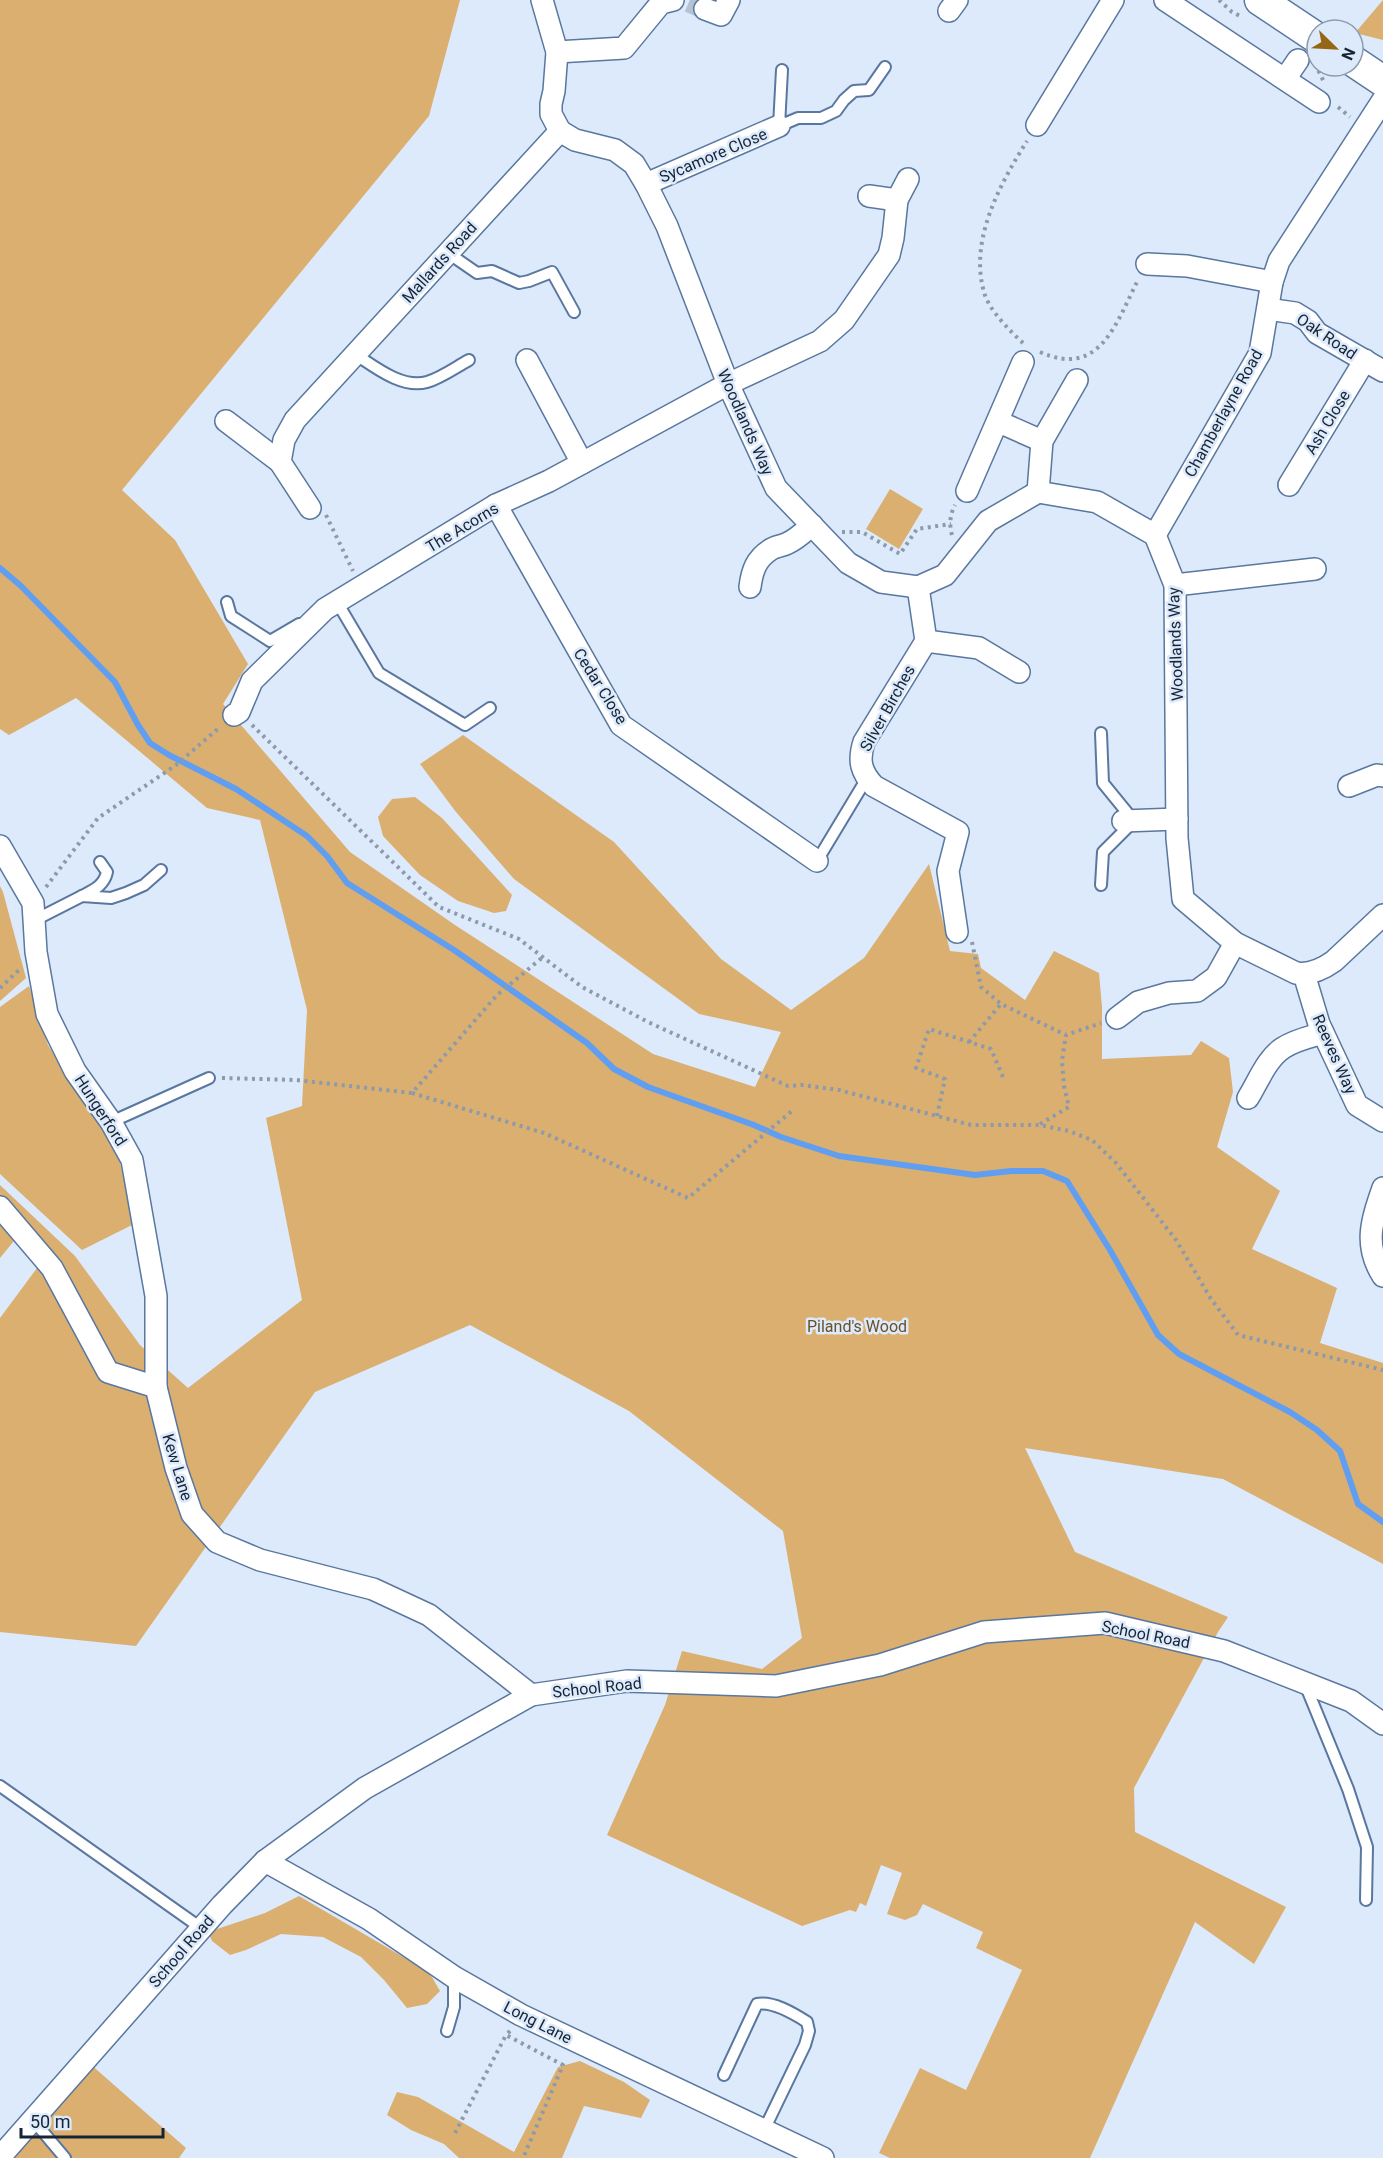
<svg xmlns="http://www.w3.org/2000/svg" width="1383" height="2158" font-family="Roboto,sans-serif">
<rect width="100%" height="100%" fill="#dceafc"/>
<g fill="#daaf70">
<path d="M0,0H460L429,116L122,490L175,540L248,664L223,704L350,852L455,925L653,1054L755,1087L781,1032L699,1014L514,879L456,812L420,764L463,735L614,842L721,959L791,1010L864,958L929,864L950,951L978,954L981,968L1025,1000L1054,951L1099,973L1102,1007V1059L1191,1055L1201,1041L1229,1058L1233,1092L1217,1147L1280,1191L1252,1249L1337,1288L1320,1343L1383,1363V1564L1223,1479L1025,1448L1075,1552L1228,1617L1218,1632L1134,1788L1135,1832L1286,1907L1254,1964L1195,1922L1090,2158H890L879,2153L920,2068L966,2090L1022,1970L976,1948L983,1932L923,1904L917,1915L905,1920L887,1914L902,1873L881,1865L866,1906L860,1903L856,1912L850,1910L802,1926L607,1835L665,1705L682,1651L762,1669L802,1638L783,1531L629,1411L470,1325L315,1392L136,1646L0,1632V1318L40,1264L18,1236L0,1258V1185L75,1256L140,1345L188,1388L302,1300L266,1118L302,1106L307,1010L260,820L207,808L76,698L9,735L0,729Z"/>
<path d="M1383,0V40L1355,33Z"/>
<path d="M890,489L923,509L899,549L866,529Z"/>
<path d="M415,797L442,818L512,895L506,911L494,913L458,901L420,875L383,836L378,817L392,799Z"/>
<path d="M0,886L3,892L26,978L0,1001Z"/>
<path d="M29,986L48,1045L118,1154L134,1224L82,1250L0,1174V1007Z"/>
<path d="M299,1896L429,1972L440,1991L427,2004L407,2008L384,1980L361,1957L323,1937L281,1934L246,1950L230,1955L212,1941L208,1932L265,1913Z"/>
<path d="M580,2061L624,2082L650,2100L641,2118L584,2106L562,2158H459L444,2144L411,2130L387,2115L397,2092L418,2097L514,2152L558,2067Z"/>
<path d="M89,2063L186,2148L179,2158H8Z"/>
</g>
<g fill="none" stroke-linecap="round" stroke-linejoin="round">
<path stroke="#609ef2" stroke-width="6" d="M0,568L21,586L115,682L138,725L150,743L169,755L236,789L307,836L327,856L347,883L454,950L587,1043L614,1069L648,1087L754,1125L781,1137L839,1156L975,1175L1011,1171H1043L1067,1181L1110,1250L1158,1335L1179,1354L1290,1412L1317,1430L1340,1451L1358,1504L1383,1522"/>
<path stroke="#b5c2d4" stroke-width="21" stroke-dasharray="21 10" stroke-linecap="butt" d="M689,2L705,9"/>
<g stroke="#59779f" stroke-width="14">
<g id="service">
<path d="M782,70L779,126L798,118H821L836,111L844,100L854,91L869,90L885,67"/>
<path d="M448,253L477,273L492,271L519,283L529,281L552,272L574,312"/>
<path d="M355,354C375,367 402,389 427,382C441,378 456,367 469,360"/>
<path d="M227,602L231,616L270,641L299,624"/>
<path d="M337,602L379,673L465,725L490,708"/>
<path d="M817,861L867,778"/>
<path d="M1101,885L1103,852L1134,821L1103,783L1101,733"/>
<path d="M82,896C93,890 104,886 107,872L100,862"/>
<path d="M33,921L82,896L111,898L126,893L144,885L161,870"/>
<path d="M111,1122L209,1078"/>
<path d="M1305,1684L1348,1789L1367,1847L1366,1900"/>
<path d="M0,1786L201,1928"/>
<path d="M447,2031L454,2007V1977"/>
<path d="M724,2075L757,2004C773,2001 793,2013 807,2022L809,2031L805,2045L764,2130"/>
<path d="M33,2120L65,2158"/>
</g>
</g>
<g stroke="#59779f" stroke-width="24">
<g id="minor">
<path d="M1165,0L1319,102"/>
<path d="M705,9L721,15L729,0"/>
<path d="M949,11L957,0"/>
<path d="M557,52L624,48L661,3L673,0"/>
<path d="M1285,79L1298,60"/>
<path d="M1037,125L1113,0"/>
<path d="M560,131L575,140L615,150L634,164L646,184L667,226L728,384L776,488L848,563L881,582L918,587L945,575L988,521L1038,492L1097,502L1155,535L1175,585L1177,838L1183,899L1235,943L1296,973C1310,975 1323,969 1334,961L1383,915"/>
<path d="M646,184L779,126"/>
<path d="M869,196L897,200"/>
<path d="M1147,264L1187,266L1272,282"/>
<path d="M1268,309L1295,313L1308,321L1317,333L1383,371"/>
<path d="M527,360L582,463"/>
<path d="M226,421L280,462"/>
<path d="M999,422L1042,441"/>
<path d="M1289,485L1365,360"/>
<path d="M967,491L1023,362"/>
<path d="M1038,492L1042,441L1077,380"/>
<path d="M496,505L621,725L817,861"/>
<path d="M310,508L280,462L284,440L295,420L560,131L551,114V104L554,91L557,52L542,0"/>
<path d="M1155,535L1260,353L1272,282L1279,261L1383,100"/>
<path d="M1175,585L1315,569"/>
<path d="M750,587C752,571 756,559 770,550C775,546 783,546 788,543C797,539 804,532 812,525"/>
<path d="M918,587L926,641L864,742C858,761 861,772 874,786L958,832L948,871L957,932"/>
<path d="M926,641L979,648L1019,672"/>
<path d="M234,715L239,712L252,681L325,609L496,505L549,481L728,384L820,341L844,320L889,255L893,238L897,200L908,179"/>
<path d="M1349,786L1377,775L1383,776"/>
<path d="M1123,821L1177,819"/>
<path d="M0,846L33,903L36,952L47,1014L75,1071L111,1122L132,1160L156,1296V1387L176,1468L192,1514L217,1542L260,1560L373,1589L429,1615L531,1695"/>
<path d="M1304,974L1319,1024L1357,1105L1383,1121"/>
<path d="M1117,1018L1138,1002L1169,993L1197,991L1216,977L1235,943"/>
<path d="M1248,1098C1258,1082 1267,1058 1283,1048C1295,1040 1310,1037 1323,1033"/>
<path d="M1383,1188C1372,1220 1363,1245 1383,1276"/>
<path d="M0,1207L52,1268L108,1372L156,1387"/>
<path d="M265,1861L369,1919L454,1977L521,2015L823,2158"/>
<path d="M0,2157L222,1905L265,1861L365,1788L531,1695L627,1681L776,1686L880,1665L984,1632L1105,1623L1224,1651L1351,1701L1383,1724"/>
</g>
</g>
<g stroke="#59779f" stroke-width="33">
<g id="secondary">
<path d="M1260,0L1317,38"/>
<path d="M1353,61L1383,81"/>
</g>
</g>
<g stroke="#8c9aab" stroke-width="4" stroke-dasharray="3 4.5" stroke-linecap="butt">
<path d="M1219,0L1232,12L1242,17"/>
<path d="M1315,64L1324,82"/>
<path d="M1338,107L1350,117"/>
<path d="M1023,343C1010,331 988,309 984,292C969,240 1000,184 1027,141"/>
<path d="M1040,352C1100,379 1116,323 1138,280"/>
<path d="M326,515L353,571"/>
<path d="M842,532H862L900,554L917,529L951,524"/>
<path d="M952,535C949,525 950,514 955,505"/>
<path d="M252,725L439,907L519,939L582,987L648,1022L788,1086L802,1085L839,1090L971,1125H1039L1069,1131L1092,1140L1116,1163L1176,1240L1211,1299L1238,1335L1383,1370"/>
<path d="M46,887L98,818L176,765L220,727"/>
<path d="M972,942L981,987L1001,1004L1066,1035L1101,1023"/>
<path d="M0,988L21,968"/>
<path d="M969,1042L1001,1004"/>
<path d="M222,1078L296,1080L412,1093L497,995L543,957"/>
<path d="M412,1093L544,1133L688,1198L792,1111"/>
<path d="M937,1116L945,1079L916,1068L929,1029L991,1049L1003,1077"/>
<path d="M1040,1124L1069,1107L1064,1086L1062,1060L1066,1035"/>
<path d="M510,2031L506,2035L563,2065L523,2158"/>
<path d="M455,2133L506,2035"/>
</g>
<use href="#service" stroke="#fff" stroke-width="10"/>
<use href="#minor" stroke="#fff" stroke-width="21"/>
<use href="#secondary" stroke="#fff" stroke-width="30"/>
</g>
<g text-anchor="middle" stroke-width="5" stroke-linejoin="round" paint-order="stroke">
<g font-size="16" fill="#172434" stroke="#dceafc">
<text transform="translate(713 155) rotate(-23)" y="6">Sycamore Close</text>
<text transform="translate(439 262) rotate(-48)" y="6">Mallards Road</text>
<text transform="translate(1327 336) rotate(34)" y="6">Oak Road</text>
<text transform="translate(1223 413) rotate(-61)" y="6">Chamberlayne Road</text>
<text transform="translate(746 422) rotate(66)" y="6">Woodlands Way</text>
<text transform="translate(1327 422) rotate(-59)" y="6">Ash Close</text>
<text transform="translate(462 527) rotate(-31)" y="6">The Acorns</text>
<text transform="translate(1175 644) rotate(-92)" y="6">Woodlands Way</text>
<text transform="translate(601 686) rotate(58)" y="6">Cedar Close</text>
<text transform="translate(887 708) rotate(-61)" y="6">Silver Birches</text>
<text transform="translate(1335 1054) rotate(66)" y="6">Reeves Way</text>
<text transform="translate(101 1110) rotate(57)" y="6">Hungerford</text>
<text transform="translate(178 1467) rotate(73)" y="6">Kew Lane</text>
<text transform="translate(1146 1634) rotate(11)" y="6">School Road</text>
<text transform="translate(597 1687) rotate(-6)" y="6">School Road</text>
<text transform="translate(181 1951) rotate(-49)" y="6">School Road</text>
<text transform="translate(538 2022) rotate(27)" y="6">Long Lane</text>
</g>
<g font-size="16" fill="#6b5027" stroke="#dceafc">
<text x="857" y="1332">Piland's Wood</text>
</g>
</g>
<g transform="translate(1335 48) rotate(114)"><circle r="28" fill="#dceafc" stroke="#8d9bac" stroke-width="1.5"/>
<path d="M0-4.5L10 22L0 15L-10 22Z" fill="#956715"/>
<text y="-9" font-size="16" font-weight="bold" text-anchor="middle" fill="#172434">N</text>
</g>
<path d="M21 2128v9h142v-9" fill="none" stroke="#172434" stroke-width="3"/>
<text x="30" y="2128" font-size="18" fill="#172434" stroke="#dceafc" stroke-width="4.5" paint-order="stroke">50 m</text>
</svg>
